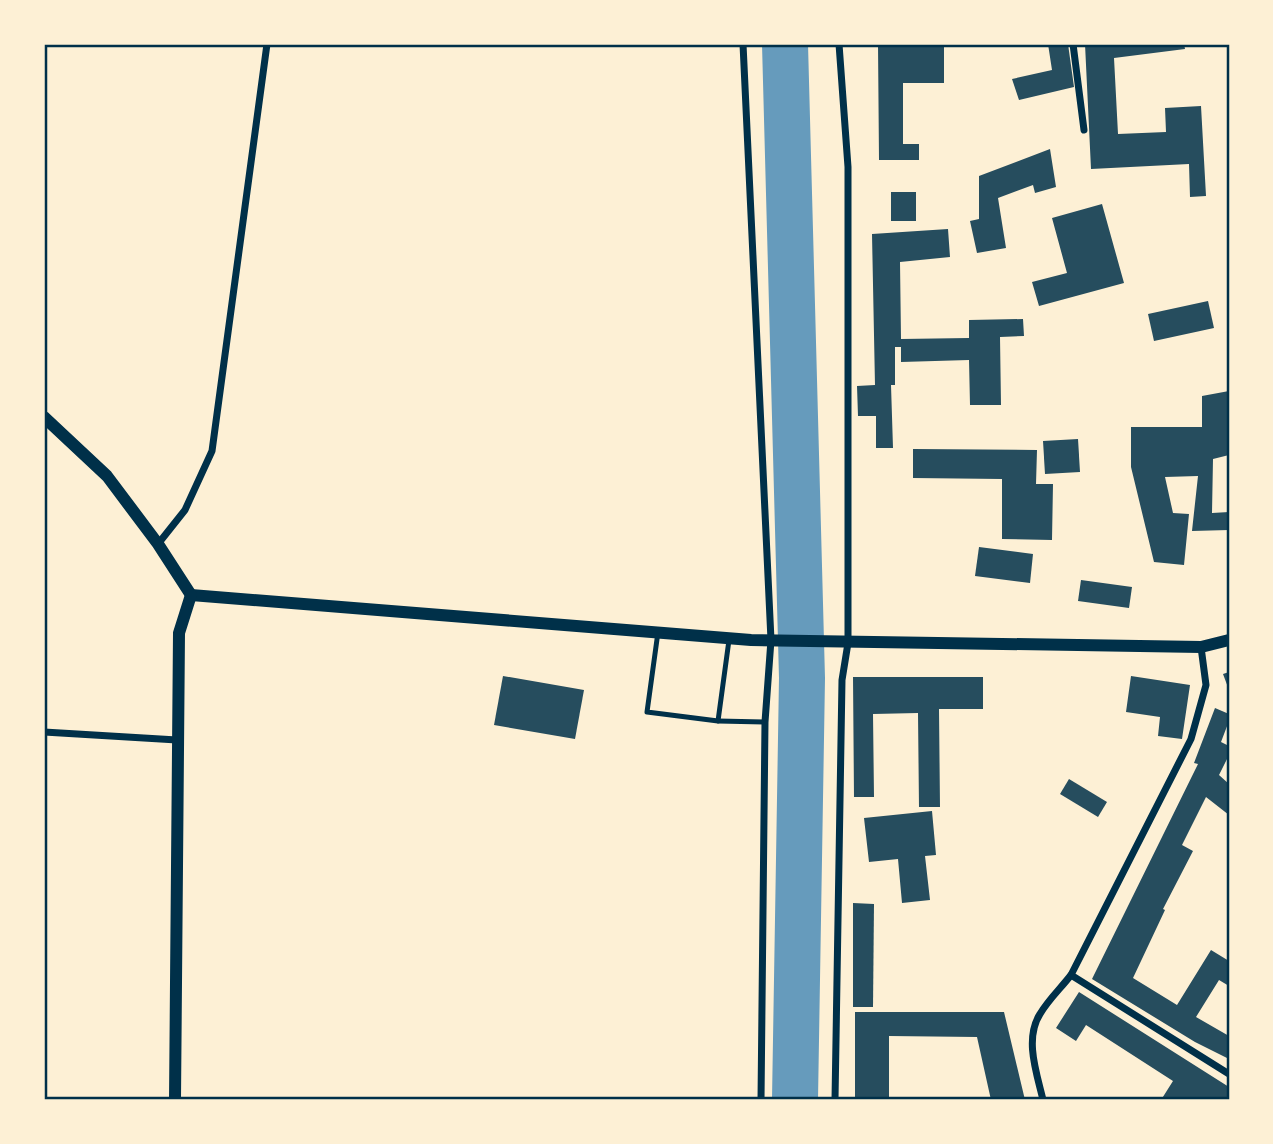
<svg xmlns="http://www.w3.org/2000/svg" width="1273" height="1144" font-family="Ubuntu,sans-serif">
<rect width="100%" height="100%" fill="#fdf0d5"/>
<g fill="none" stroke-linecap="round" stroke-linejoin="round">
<path stroke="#669bbc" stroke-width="46" d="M785,44L802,678L795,1100"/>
</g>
<g fill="#264d5e">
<path d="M878,44H897L898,47H944V83H903V144H919V160H879Z"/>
<path d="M1048,44H1068L1074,87L1019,100L1012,79L1052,70Z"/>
<path d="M1085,44H1184L1185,49L1114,58L1118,134L1166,132L1165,108L1201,106L1206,196L1190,197L1189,164L1091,169Z"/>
<path d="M1050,149L1056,187L1035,193L1033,185L998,198L1006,248L977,253L970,221L979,219V176Z"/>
<rect x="891" y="192" width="25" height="29"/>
<path d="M1102,204L1124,283L1039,306L1032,282L1067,273L1052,218Z"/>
<path d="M948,229L950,257L900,262L901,339L969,338V320L1023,319L1024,336L1000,337L1001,405H970L969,360L901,362V347H895V385H891L893,448H876V416H858L857,386L875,385L872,234Z"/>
<path d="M1208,301L1214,328L1154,341L1148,314Z"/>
<path d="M1229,391V455L1213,459L1212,513L1229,512V530L1192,531L1198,476L1165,477L1173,513L1189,514L1184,565L1154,562L1131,467V427H1202V396Z"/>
<path d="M1078,439L1080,472L1045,474L1043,441Z"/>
<path d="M913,449L1037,450L1036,484H1053L1052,540L1002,539V479L913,478Z"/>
<path d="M979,547L1033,554L1030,583L975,576Z"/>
<path d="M1081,580L1132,587L1129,608L1078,601Z"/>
<path d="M1229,672V690L1223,674Z"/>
<path d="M503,676L584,690L575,739L494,725Z"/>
<path d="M1131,676L1190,685L1182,739L1158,736L1160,717L1126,712Z"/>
<path d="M853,677H983V709H939L940,807H919L918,713L873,714L874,797H854Z"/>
<path d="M1215,708L1229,714V721L1221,742L1229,746V755L1219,775L1229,784V815L1206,797L1182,845L1193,851L1163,909L1165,910L1133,978L1177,1005L1211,950L1229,961V986L1219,980L1196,1017L1229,1036V1059L1195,1042L1092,979L1198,764L1194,763Z"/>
<path d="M1069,779L1107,802L1098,817L1060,794Z"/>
<path d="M932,811L936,855L925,856L930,900L902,903L898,859L869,862L864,818Z"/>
<path d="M853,903L874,904L873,1007H853Z"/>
<path d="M1079,992L1229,1087V1100H1161L1173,1081L1086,1025L1076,1041L1056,1028Z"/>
<path d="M855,1012H1004L1025,1100H991L977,1037L889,1036V1100H855Z"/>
</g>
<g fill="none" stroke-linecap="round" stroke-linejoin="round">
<g stroke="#003049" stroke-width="5">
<path d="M658,632L647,712L718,721L729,640"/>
<path d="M718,721L765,722"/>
</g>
<g stroke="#003049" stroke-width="7">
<path d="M743,44L771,640L765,722L761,1100"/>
<path d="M1073,44L1084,130"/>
<path d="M158,544L185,510L212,451L267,44"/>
<path d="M1201,647L1206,685L1191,739L1071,975L1229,1074"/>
<path d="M44,732L177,740"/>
<path d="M835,1100L842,680L848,643V167L839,44"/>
<path d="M1043,1100C1037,1074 1024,1039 1040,1014C1048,1000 1061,988 1071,975"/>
</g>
<g stroke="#003049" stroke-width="12">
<path d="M44,417L107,476L158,544L191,595"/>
<path d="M191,595L751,640L1201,647L1229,640"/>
<path d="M175,1100L179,633L191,595"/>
</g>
</g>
<rect width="1273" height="1144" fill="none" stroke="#fdf0d5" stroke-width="91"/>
<rect x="46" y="46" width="1182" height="1052" fill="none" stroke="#003049" stroke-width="2.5"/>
</svg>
